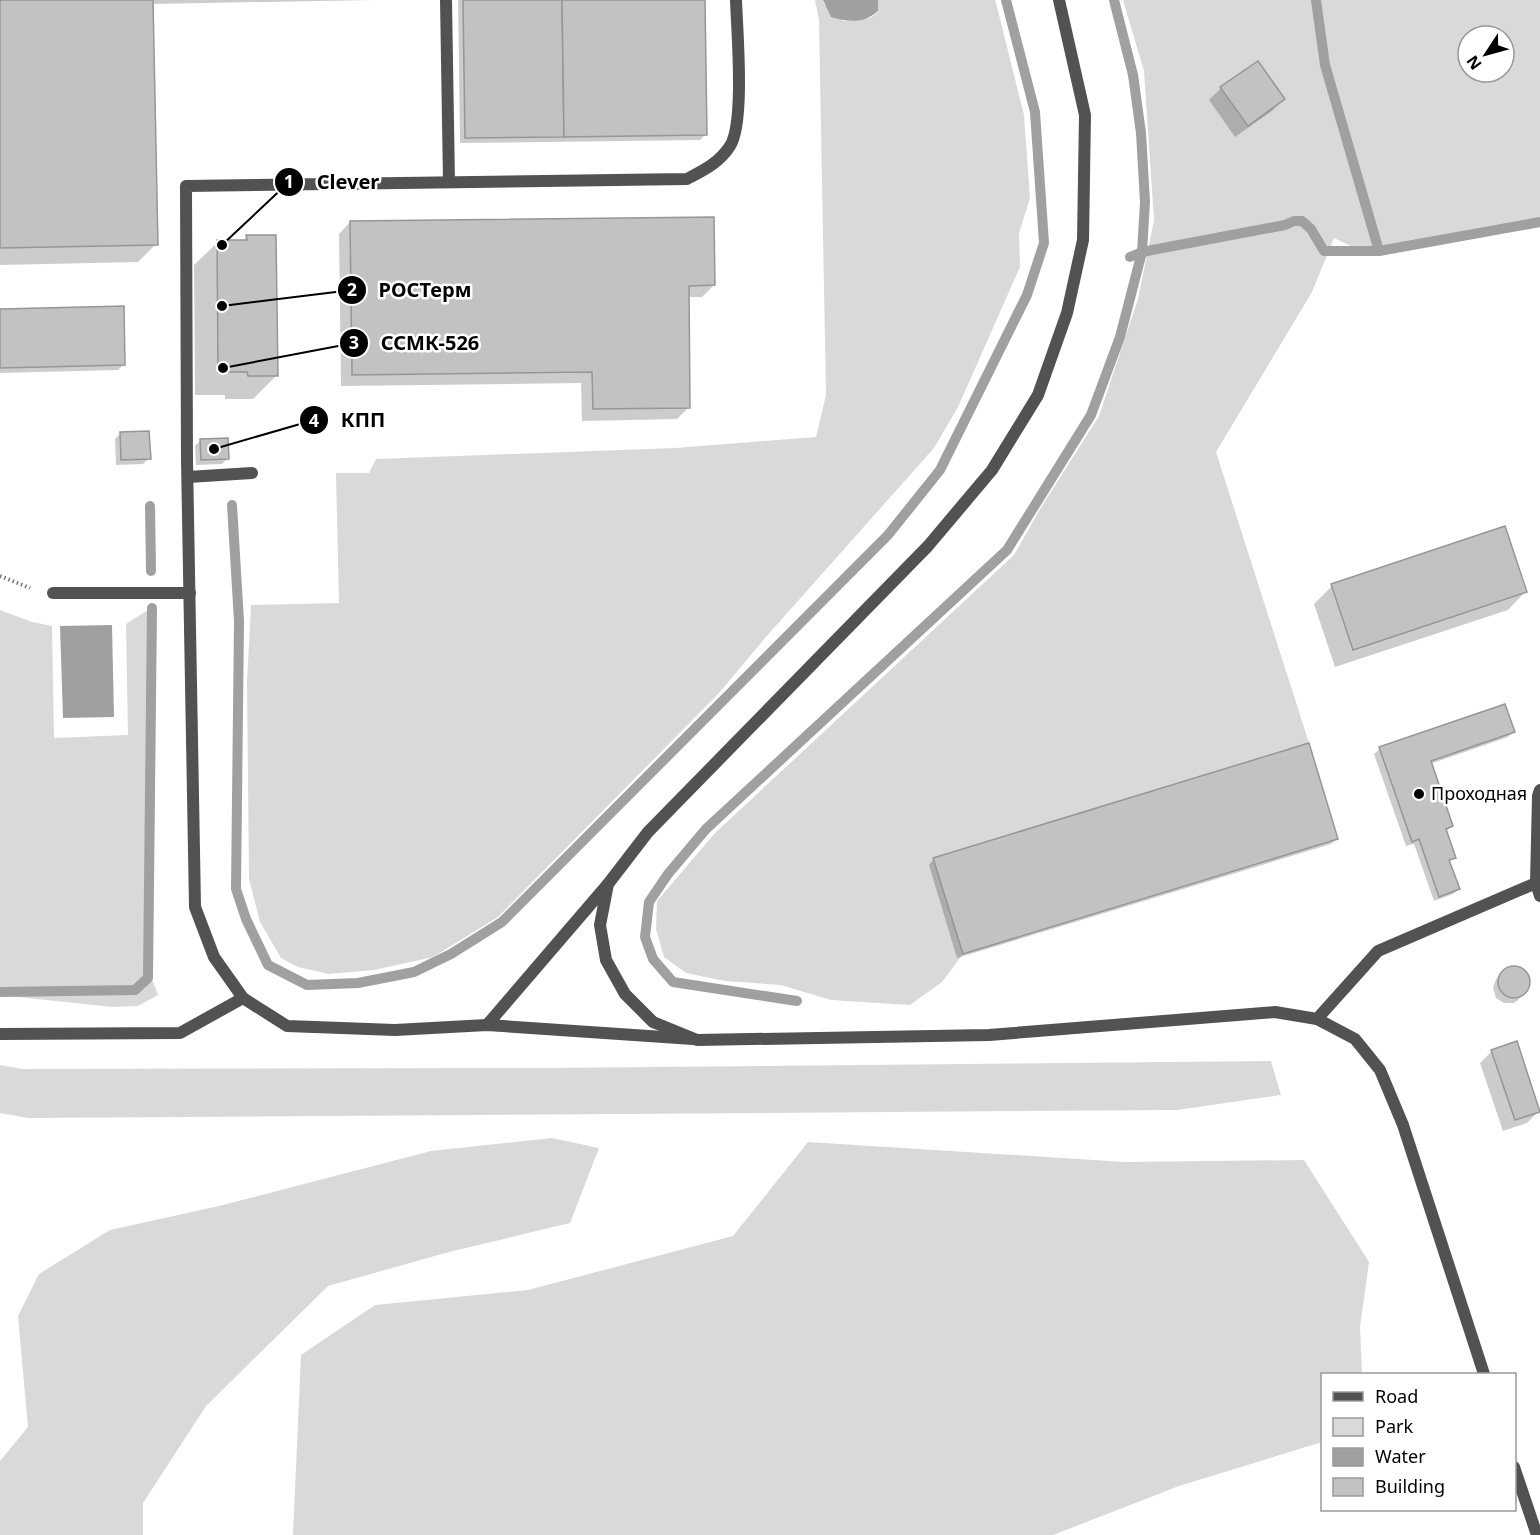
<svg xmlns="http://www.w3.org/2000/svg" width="1540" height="1535" font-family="'Noto Sans',sans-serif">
<rect width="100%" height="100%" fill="#fff"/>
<g fill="#d9d9d9" fill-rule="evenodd">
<path d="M815,0H823L824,4L844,21L870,18L878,12V0H995L996,3L1024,115L1030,198L1019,233L1020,267L958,407L934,448L765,638L720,692L498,917L433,957L374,970L329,974L298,967L281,958L260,922L249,879L247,681L251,605L339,603L336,473H369L376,459L675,448L816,437L826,395L819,20Z"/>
<path d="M1123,0H1540V227L1371,256L1334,238L1312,292L1216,452L1309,743L934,858L963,954L942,982L910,1005L831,1000L781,985L725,981L686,973L664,957L656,929L657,901L715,833L1014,555L1040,509L1099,416L1138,299L1154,220L1144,71ZM1468,36H1504V72H1468Z"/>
<path d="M0,610L32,622L52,626L54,738L128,735L126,624L148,610L152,979L158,995L138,1006L112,1007L0,995Z"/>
<path d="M1271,1061L1281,1095L1177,1110L28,1118L0,1113V1065L22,1069L545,1068Z"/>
<path d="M552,1138L599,1148L570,1223L449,1252L328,1286L206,1406L143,1503V1535H0V1461L28,1427L18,1316L39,1274L110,1230L219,1206L431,1151Z"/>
<path d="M808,1142L1125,1162L1304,1160L1369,1262L1360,1327L1362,1374H1322V1442L1179,1486L1053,1535H293L301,1355L375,1305L528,1290L733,1236Z"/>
</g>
<g fill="#a0a0a0">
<path d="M823,0H878V11C864,24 848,22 831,17Z"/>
<path d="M112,625L114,717L63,718L60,626Z"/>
</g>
<g fill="#0003">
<path d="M0,0H373L152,4L156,244L138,262L0,265Z"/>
<path d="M458,0H704L706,134L700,140L460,143Z"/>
<path d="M1221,88L1284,99L1272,111L1235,137L1209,100Z"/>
<path d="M350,222L714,285L702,297H688L689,407L677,419L582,421L581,383L341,386L339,234Z"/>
<path d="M247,237L276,376L253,399H225V395H195L194,265L218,242L242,241Z"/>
<path d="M0,311L124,364L118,370L0,373Z"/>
<path d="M120,434L149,458L143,464L116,465L115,439Z"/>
<path d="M201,440L227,459L222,464L196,465L195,446Z"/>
<path d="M1332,586L1525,592L1508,610L1335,667L1314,604Z"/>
<path d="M1513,732L1508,737L1430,764L1452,826L1445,832L1454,857L1449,862L1458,889L1453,894L1434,901L1414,844L1406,846L1374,754L1380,749Z"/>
<path d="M1337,839L1331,844L957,958L929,865L934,859Z"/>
<path d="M1511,968L1521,969L1525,972L1529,980V985L1518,1000L1514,1003H1504L1496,998L1493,988L1496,979Z"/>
<path d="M1492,1051L1539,1111L1527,1123L1503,1131L1480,1063Z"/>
</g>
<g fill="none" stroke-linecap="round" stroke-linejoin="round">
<g stroke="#a0a0a0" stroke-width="10">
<path d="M1316,0L1325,65L1379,251"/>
<path d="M1130,257L1142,252L1285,225L1294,221H1302L1311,229L1324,251H1379L1540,222"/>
<path d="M232,505L239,621L236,889L246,919L268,965L307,985L358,983L414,972L451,954L502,922L888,535L940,470L1027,295L1044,243L1035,112L1006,0"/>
<path d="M150,506L151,571"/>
<path d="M0,992L135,990L148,978L152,608"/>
<path d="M797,1001L673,982L653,959L645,937L649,902L668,874L706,829L1007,550L1091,415L1120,337L1142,252L1145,202L1141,133L1133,75L1114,0"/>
</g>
</g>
<g fill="#c2c2c2" stroke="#969696" stroke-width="1.5">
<path d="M0,0H153L158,245L0,248Z"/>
<path d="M463,0H562L564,137L465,138Z"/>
<path d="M562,0H705L707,135L564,137Z"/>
<path d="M1258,61L1285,99L1248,126L1220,87Z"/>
<path d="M714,217L715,285L689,286L690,408L593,409L592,372L352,375L350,221Z"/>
<path d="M246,235H276L278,376H248L247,372H218L217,240H247Z"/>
<path d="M124,306L125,365L0,368V309Z"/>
<path d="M149,431L151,459L121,460L120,432Z"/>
<path d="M228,438L229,459L201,460L200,439Z"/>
<path d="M1505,526L1527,592L1353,650L1331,584Z"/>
<path d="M1505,704L1515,732L1431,761L1453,826L1446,829L1456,858L1449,860L1460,889L1439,897L1419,839L1412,842L1379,747Z"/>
<path d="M1309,743L1338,839L963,954L933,858Z"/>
<circle cx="1514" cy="982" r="16"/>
<path d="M1517,1041L1540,1112L1515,1120L1491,1050Z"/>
</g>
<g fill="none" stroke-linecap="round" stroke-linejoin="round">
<path stroke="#747474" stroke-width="4" stroke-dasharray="1.5 3" stroke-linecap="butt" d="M0,576L30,588"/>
<g stroke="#525252" stroke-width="12">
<path d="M446,0L449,182"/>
<path d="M188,477L252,473"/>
<path d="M53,593H190"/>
<path d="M1540,790L1538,796L1536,883L1540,896"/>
<path d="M1317,1019L1378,951L1536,883L1540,878"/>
<path d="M487,1025L608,884"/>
<path d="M0,1034L180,1033L243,998"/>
<path d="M693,1039L487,1025L395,1030L287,1026L243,998L214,957L195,907L187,460L186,186L687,179C704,170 719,163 730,146C745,123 737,31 736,0"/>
</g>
<g stroke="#525252" stroke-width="12">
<path d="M1059,0L1085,115L1083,240L1067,313L1038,395L992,470L928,546L648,832L608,884L600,925L606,960L625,994L653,1022L697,1040L989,1035L1275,1012L1317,1019L1355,1039L1380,1070L1403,1125L1484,1374"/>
<path d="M1514,1467L1537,1535"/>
</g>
</g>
<circle fill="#000" stroke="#fff" stroke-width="2" cx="1419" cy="794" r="6"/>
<g text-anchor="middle" stroke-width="5" stroke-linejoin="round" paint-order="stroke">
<g font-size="18" fill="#000" stroke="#fff" text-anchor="start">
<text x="1431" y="800">Проходная</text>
</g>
</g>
<path fill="none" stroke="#000" stroke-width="2" d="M222 245L289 182M222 306L352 290M223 368L354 343M214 449L314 420"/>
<g fill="#000" stroke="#fff" stroke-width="2">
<circle cx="222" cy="245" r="6"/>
<circle cx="222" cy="306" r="6"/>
<circle cx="223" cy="368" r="6"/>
<circle cx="214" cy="449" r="6"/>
<circle cx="289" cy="182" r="15"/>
<circle cx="352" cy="290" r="15"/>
<circle cx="354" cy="343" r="15"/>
<circle cx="314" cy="420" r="15"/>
</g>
<g font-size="18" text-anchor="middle" font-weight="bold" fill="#fff">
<text x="289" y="188">1</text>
<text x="352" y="296">2</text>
<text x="354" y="349">3</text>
<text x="314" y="427">4</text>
</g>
<g font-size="20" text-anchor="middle" font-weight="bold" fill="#000" stroke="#fff" stroke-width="5" stroke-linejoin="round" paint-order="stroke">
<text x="348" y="189">Clever</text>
<text x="425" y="297">РОСТерм</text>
<text x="430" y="350">ССМК-526</text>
<text x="363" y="427">КПП</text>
</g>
<rect x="1321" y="1373" width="195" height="138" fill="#ffffff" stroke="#999999" stroke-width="1.5"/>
<rect x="1333" y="1392" width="30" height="9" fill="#525252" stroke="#999999" stroke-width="1.5"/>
<text x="1375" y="1403" font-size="18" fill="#000000">Road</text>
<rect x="1333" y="1418" width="30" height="18" fill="#d9d9d9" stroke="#999999" stroke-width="1.5"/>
<text x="1375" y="1433" font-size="18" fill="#000000">Park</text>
<rect x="1333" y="1448" width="30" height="18" fill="#a0a0a0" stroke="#999999" stroke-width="1.5"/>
<text x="1375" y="1463" font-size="18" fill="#000000">Water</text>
<rect x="1333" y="1478" width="30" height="18" fill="#c2c2c2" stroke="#999999" stroke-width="1.5"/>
<text x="1375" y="1493" font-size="18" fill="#000000">Building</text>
<g transform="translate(1486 54) rotate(234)"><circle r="28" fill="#ffffff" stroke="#999999" stroke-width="1.5"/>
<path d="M0-4.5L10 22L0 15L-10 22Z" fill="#000000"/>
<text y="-9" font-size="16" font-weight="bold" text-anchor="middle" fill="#000000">N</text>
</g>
</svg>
